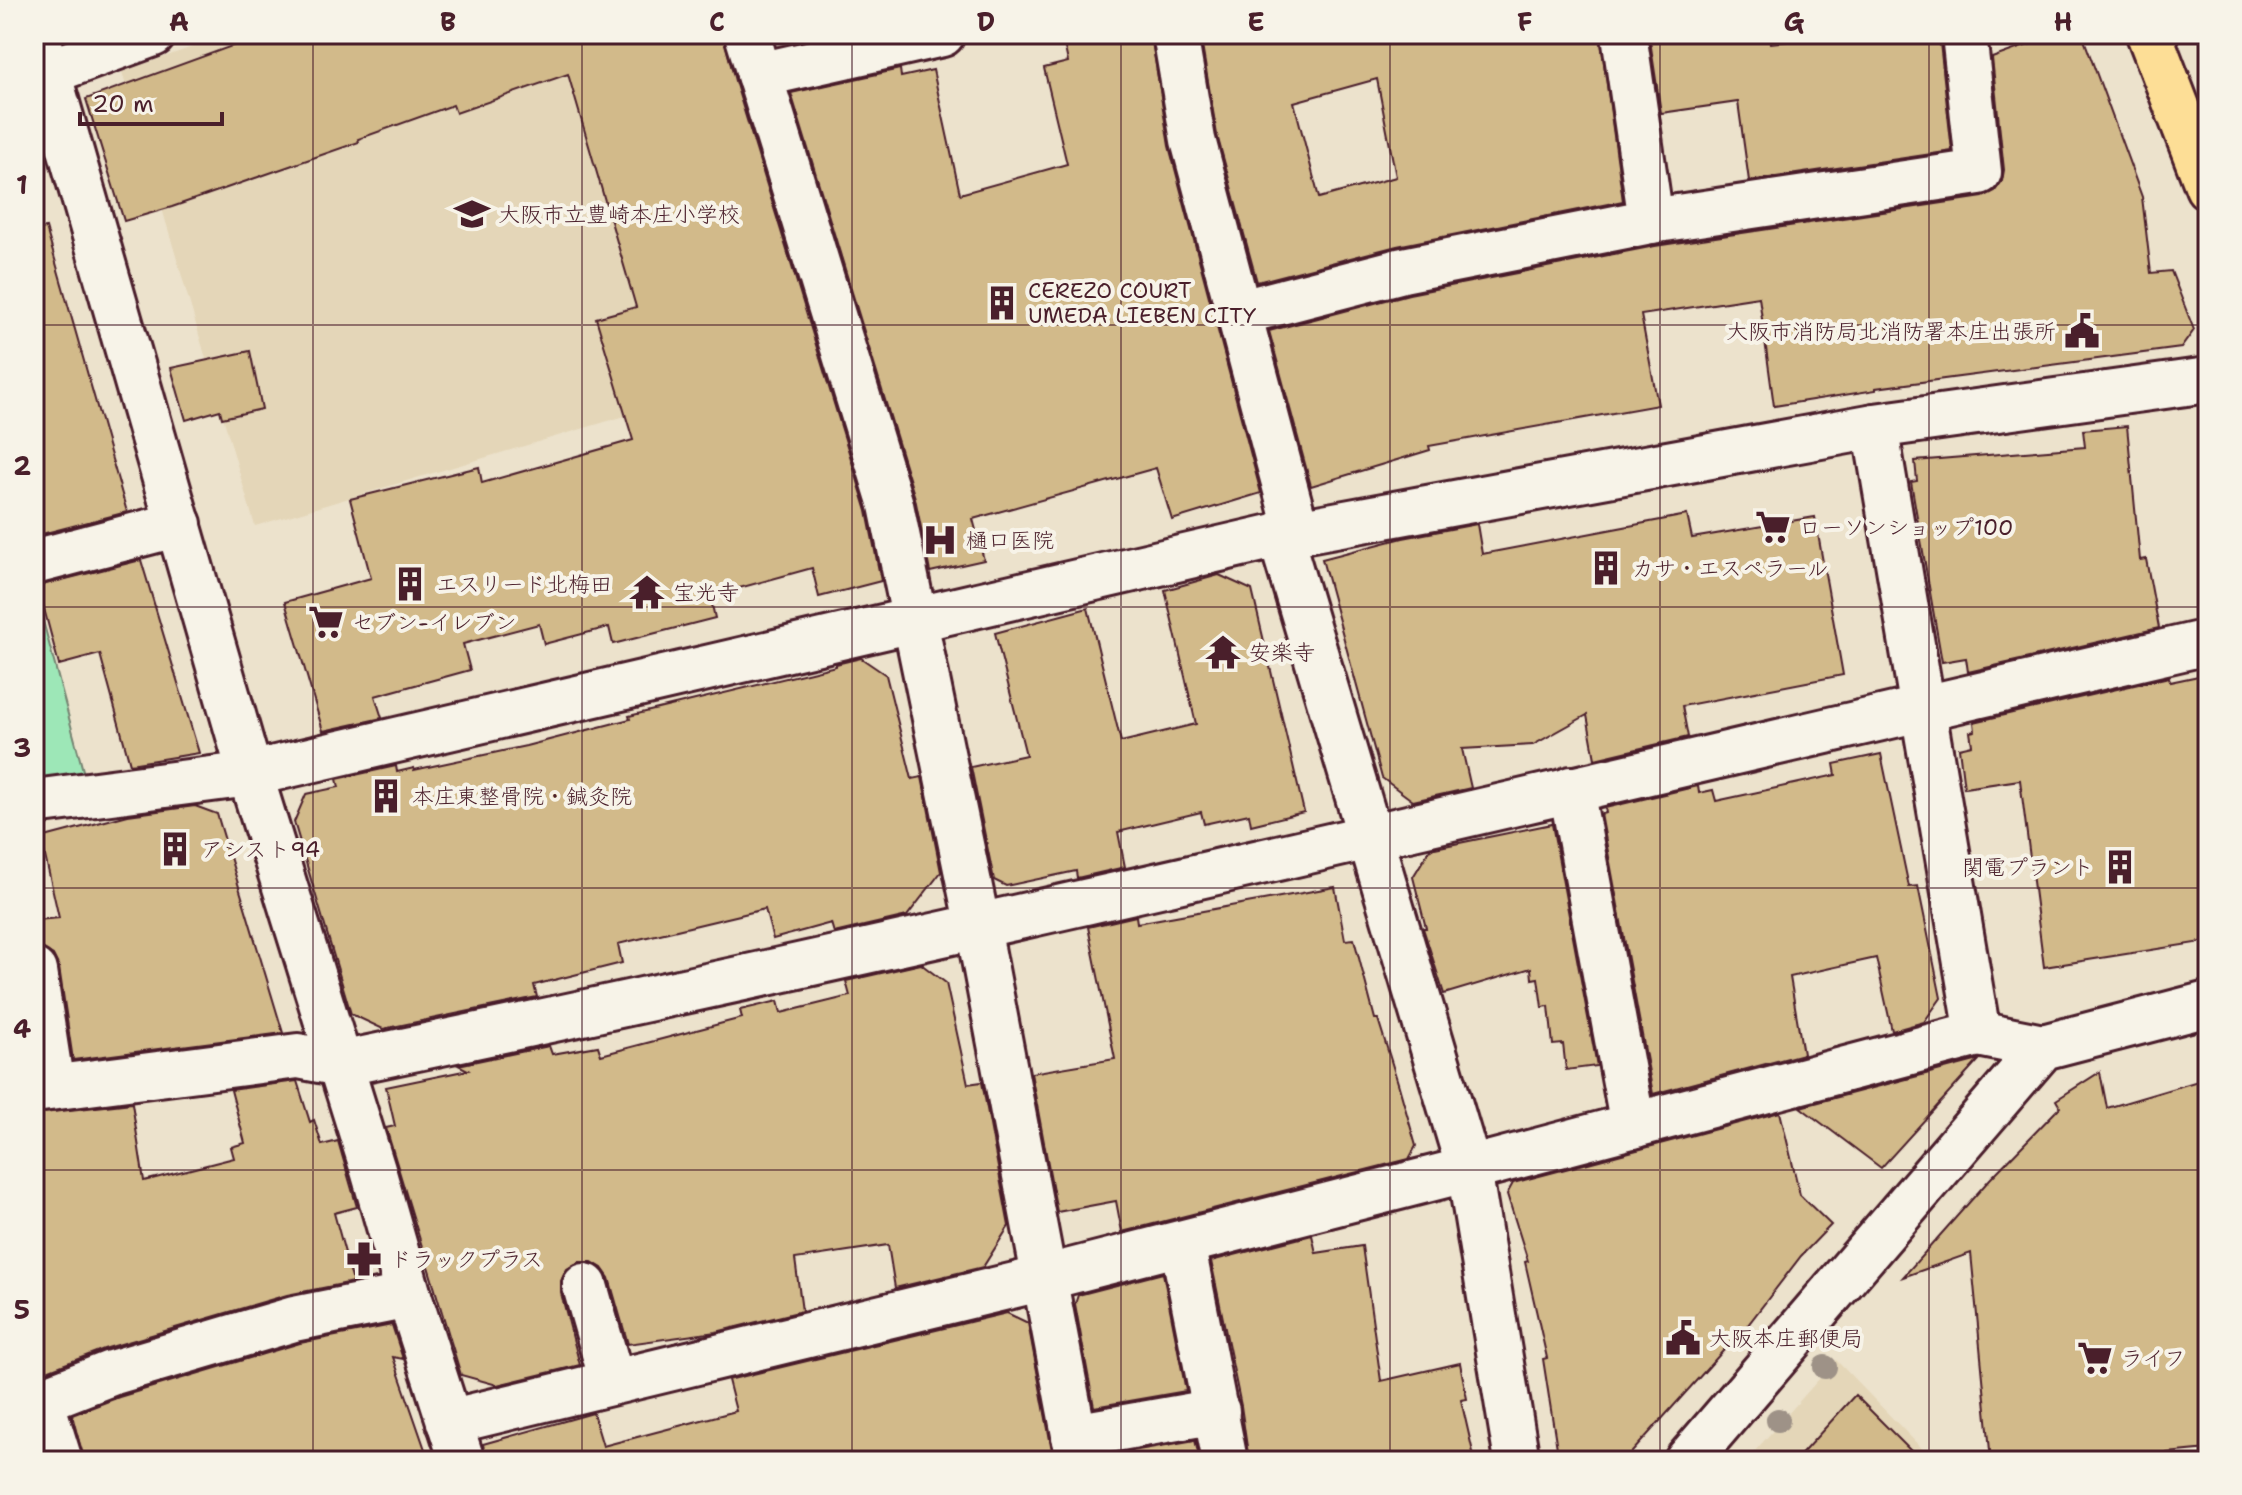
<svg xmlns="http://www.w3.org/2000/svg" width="2242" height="1495" font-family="'Shantell Sans','Klee One',sans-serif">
<rect width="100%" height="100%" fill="#ece2cc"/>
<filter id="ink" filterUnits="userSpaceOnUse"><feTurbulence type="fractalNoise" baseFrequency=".0125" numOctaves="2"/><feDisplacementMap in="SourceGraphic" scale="16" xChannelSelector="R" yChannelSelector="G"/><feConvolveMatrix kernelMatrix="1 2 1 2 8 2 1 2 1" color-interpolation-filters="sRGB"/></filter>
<g filter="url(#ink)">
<g fill="#e4d6b8">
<path d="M229,34H723L827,356L255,526L122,72Z"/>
<path d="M1836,1360L1934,1461H1746Z"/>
</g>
<path fill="#9de7b7" stroke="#748371" stroke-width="2" d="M34,591H35L85,778L34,785Z"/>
<g fill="#d2ba8a" stroke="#4a1f2b" stroke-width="2" fill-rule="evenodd">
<path d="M265,34H723L735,81L867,511L881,581L819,597L812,568L710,596L715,618L613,644L609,627L544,644L539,624L463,644L470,670L375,696L382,718L323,731L285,602L371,578L350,499L479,467L482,483L633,440L596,318L636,307L568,74L456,113L453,105L358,139L359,142L172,207L124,221L86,99Z"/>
<path d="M1062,34H1151L1169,146L1261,493L1172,520L1156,468L973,519L984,560L930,572L915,498L791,93L900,69L901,77L933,70L960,194L1067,164L1044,68L1068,62Z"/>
<path d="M1200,34H1600L1623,201L1397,246L1257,282L1217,135ZM1377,79L1396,177L1319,198L1294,102Z"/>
<path d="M1649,34H1770L1771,43L1850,34H1939L1952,151L1749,181L1738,102L1661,113Z"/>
<path d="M2058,34H2082L2142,197L2151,273L2171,271L2194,330L2181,348L1876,388V390L1774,406L1759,297L1641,315L1658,405L1429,446L1430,450L1311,486L1269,331L1409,294L1655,246L1983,197L1995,191L2002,181L2004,170L1992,58Z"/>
<path d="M46,228L127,512L34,536V230Z"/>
<path d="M250,351L262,409L222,418L220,410L186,420L171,368Z"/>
<path d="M2127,426L2140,560L2146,559L2159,628L1968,672L1966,658L1942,662L1911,482L1917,481L1915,461L2085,447L2083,430Z"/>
<path d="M1687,515L1692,538L1815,517L1843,675L1682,706L1688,737L1595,759L1587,715L1533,745L1462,749L1471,788L1413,801L1382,778L1322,559L1403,538L1477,524L1482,554Z"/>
<path d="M141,560L199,753L130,764L100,654L59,665L38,586Z"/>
<path d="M1219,575L1252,590L1304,812L1251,825L1249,814L1204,824L1201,812L1118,832L1125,867L1077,878L1076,871L1006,886L994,880L971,767L1026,755L995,633L1088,608L1121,742L1196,724L1165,590Z"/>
<path d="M861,658L886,675L912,779L922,777L941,872L907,916L834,933L831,923L773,939L765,909L618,944L622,963L534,985L537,997L383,1029L351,1014L294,822L306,794L339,787L337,779L396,766L397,772L414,768V770L526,746L630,719L629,716L836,666V664Z"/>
<path d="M2208,674V941L2044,967L2020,780L1964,788L1959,748L1972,745L1970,732L1975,731L1974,722L2169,677L2170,682Z"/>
<path d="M1881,754L1909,887L1918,886L1941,998L1924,1022L1892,1031L1876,958L1790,977L1803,1054L1653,1094L1601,814L1606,813L1605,808L1698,786L1699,793L1713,790L1716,801L1836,775L1834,764Z"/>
<path d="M195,806L217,814L283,1033L73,1060L59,967L53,955L40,947L36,920L59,918L41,838L128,815Z"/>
<path d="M1552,824L1597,1066L1566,1070L1563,1044L1553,1045L1549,1006L1542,1007L1538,978L1532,979L1531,968L1444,994L1423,928H1426L1413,877L1430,849Z"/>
<path d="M1335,887L1345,940L1354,939L1375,1019H1378L1398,1083L1416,1146L1409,1159L1122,1232L1116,1201L1057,1212L1031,1073L1115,1059L1088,927L1136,916L1137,923Z"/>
<path d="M921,964L946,983L968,1084L982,1082L1009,1226L983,1267L895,1288L888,1245L795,1259L802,1311L716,1332L628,1344L609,1278L602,1268L592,1262H579L567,1269L561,1281V1293L580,1365L497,1385L461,1375L386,1128L395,1126L386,1087L468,1070L458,1065L549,1046L552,1054L598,1046L601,1055L742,1018L740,1010L778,1001L781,1013L850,996L846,981Z"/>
<path d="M1979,1060L1881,1168L1800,1107Z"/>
<path d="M2100,1072L2107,1108L2208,1078V1449L2085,1461H1991L1971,1253L1903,1277L1990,1179L2060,1107L2056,1100Z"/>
<path d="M297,1081L310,1122L314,1120L322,1145L338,1141L357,1207L334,1213L353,1282L287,1295L104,1349L34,1376V1114L132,1103L144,1181L234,1158L231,1147L245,1143L231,1090Z"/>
<path d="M1780,1112L1800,1195L1831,1225L1801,1256L1734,1343L1732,1341L1624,1461H1559L1543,1359L1547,1358L1525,1262L1528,1261L1507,1194L1513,1183Z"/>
<path d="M1312,1235L1316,1253L1362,1246L1381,1381L1460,1363L1467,1399L1461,1400L1475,1461H1249L1241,1406L1211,1261Z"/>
<path d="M1163,1273L1186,1391L1094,1407L1075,1304L1078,1295Z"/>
<path d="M1007,1313L1028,1323L1054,1461H486L483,1444L593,1413L603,1446L736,1411L728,1380Z"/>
<path d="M392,1325L403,1359L393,1357L429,1461H84L72,1415L119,1397L300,1343Z"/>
<path d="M1855,1395L1921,1461H1795Z"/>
<path d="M1195,1440L1200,1461H1103L1104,1456Z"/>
</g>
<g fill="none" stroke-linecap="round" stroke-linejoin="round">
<g stroke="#4a1f2b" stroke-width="50">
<g id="minor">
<path d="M37,34L250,774L373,1170L409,1296L462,1461"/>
<path d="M747,34L891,505L978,927L1079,1461"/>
<path d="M1175,34L1193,140L1297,532"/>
<path d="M46,73L153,34"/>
<path d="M759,75L942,34"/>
<path d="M1651,221L1979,172L1964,34"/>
<path d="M1238,313L1403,270L1651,221L1624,34"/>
<path d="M1875,426L1978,1034"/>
<path d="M1280,535L1469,1169L1517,1461"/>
<path d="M34,562L179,524"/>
<path d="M1571,789L1633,1126"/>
<path d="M34,802L250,774L1280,535L1875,426L2208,380"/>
<path d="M34,971L52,1087"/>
<path d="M34,1090L298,1056L340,1064C965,935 1586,786 2208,642"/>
<path d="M1182,1243L1225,1461"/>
<path d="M585,1286L612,1381"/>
<path d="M41,1400L60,1461"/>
<path d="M34,1403L111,1373L294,1319L409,1296"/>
<path d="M449,1422L1044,1278L1469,1169L1978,1034L2043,1047"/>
<path d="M1074,1436L1217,1411"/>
<path d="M1687,1461L2043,1047L2208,1004"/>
</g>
</g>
<g stroke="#4a1f2b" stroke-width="50">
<path id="major" d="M2149,34L2208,187"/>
</g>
<use href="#minor" stroke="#f7f3e8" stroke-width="44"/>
<use href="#major" stroke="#fdde96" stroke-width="44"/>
</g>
<g fill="#9e9287">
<circle cx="1825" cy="1367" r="12"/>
<circle cx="1778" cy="1420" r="12"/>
</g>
</g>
<path fill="none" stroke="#4a1f2b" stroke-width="2" stroke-opacity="0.55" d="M313,34V1461M582,34V1461M852,34V1461M1121,34V1461M1390,34V1461M1660,34V1461M1929,34V1461M34,325H2208M34,607H2208M34,888H2208M34,1170H2208"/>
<defs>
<g id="school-bare" transform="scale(2.76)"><path d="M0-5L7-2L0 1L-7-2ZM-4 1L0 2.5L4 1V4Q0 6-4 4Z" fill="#4a1f2b" stroke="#f7f3e8" stroke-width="2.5" paint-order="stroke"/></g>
<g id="building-bare" transform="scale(2.76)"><path d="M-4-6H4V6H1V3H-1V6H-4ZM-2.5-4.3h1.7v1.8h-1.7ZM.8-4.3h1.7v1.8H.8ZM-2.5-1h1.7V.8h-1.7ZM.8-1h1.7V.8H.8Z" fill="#4a1f2b" stroke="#f7f3e8" stroke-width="2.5" paint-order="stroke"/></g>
<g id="civic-bare" transform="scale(2.76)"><path d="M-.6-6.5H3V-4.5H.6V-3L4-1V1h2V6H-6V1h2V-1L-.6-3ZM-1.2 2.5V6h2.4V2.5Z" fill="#4a1f2b" stroke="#f7f3e8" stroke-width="2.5" paint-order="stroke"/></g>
<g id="supermarket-bare" transform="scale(2.76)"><path d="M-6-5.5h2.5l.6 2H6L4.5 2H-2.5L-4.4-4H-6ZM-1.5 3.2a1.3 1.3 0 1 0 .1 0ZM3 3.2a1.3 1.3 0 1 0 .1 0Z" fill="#4a1f2b" stroke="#f7f3e8" stroke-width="2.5" paint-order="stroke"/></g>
<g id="hospital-bare" transform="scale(2.76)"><path d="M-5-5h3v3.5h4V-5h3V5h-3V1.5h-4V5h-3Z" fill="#4a1f2b" stroke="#f7f3e8" stroke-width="2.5" paint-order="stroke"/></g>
<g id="temple-bare" transform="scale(2.76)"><path d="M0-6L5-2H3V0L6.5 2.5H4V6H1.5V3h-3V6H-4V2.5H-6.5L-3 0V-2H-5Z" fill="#4a1f2b" stroke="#f7f3e8" stroke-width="2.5" paint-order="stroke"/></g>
<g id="pharmacy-bare" transform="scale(2.76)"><path d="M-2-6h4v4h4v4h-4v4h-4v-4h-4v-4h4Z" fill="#4a1f2b" stroke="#f7f3e8" stroke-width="2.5" paint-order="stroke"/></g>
</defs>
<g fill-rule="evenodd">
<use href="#school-bare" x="472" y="214"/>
<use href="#building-bare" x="1002" y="303"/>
<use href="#civic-bare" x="2082" y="331"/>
<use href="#supermarket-bare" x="1773" y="527"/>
<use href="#hospital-bare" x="940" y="540"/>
<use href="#building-bare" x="1606" y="568"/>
<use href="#building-bare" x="410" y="584"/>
<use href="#temple-bare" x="647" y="592"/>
<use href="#supermarket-bare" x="326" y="622"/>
<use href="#temple-bare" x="1223" y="652"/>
<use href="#building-bare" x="386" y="796"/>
<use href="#building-bare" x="175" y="849"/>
<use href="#building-bare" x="2120" y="867"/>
<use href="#pharmacy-bare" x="364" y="1259"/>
<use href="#civic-bare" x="1683" y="1338"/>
<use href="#supermarket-bare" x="2095" y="1358"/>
</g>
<g text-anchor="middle" stroke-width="8" stroke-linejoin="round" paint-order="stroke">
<g font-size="22" fill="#4a1f2b" stroke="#f7f3e8" text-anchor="start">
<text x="498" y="222">大阪市立豊崎本庄小学校</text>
<text x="1028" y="298">CEREZO COURT<tspan x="1028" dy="25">UMEDA LIEBEN CITY</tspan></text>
<text x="2056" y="339" text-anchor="end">大阪市消防局北消防署本庄出張所</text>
<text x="1799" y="535">ローソンショップ100</text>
<text x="966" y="548">樋口医院</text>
<text x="1632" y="576">カサ・エスペラール</text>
<text x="436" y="592">エスリード北梅田</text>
<text x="673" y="600">宝光寺</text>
<text x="352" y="630">セブン-イレブン</text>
<text x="1249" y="660">安楽寺</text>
<text x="412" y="804">本庄東整骨院・鍼灸院</text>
<text x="201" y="857">アシスト94</text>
<text x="2094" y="875" text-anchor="end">関電プラント</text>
<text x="390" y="1267">ドラックプラス</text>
<text x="1709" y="1346">大阪本庄郵便局</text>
<text x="2121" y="1366">ライフ</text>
</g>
</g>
<rect width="2242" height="1495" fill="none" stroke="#f7f3e8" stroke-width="88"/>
<path d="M80 112v12h142v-12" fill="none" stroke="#4a1f2b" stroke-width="4"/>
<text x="92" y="112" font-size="24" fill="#4a1f2b" stroke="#f7f3e8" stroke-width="6" paint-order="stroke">20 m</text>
<rect x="44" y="44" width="2154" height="1407" fill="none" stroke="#4a1f2b" stroke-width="3"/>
<g font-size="26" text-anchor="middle" font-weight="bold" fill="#4a1f2b">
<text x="179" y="31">A</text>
<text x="448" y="31">B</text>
<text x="717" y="31">C</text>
<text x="986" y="31">D</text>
<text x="1256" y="31">E</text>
<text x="1525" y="31">F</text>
<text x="1794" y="31">G</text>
<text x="2063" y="31">H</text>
<text x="22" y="194">1</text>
<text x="22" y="475">2</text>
<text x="22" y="757">3</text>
<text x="22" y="1038">4</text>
<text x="22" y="1319">5</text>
</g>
</svg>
